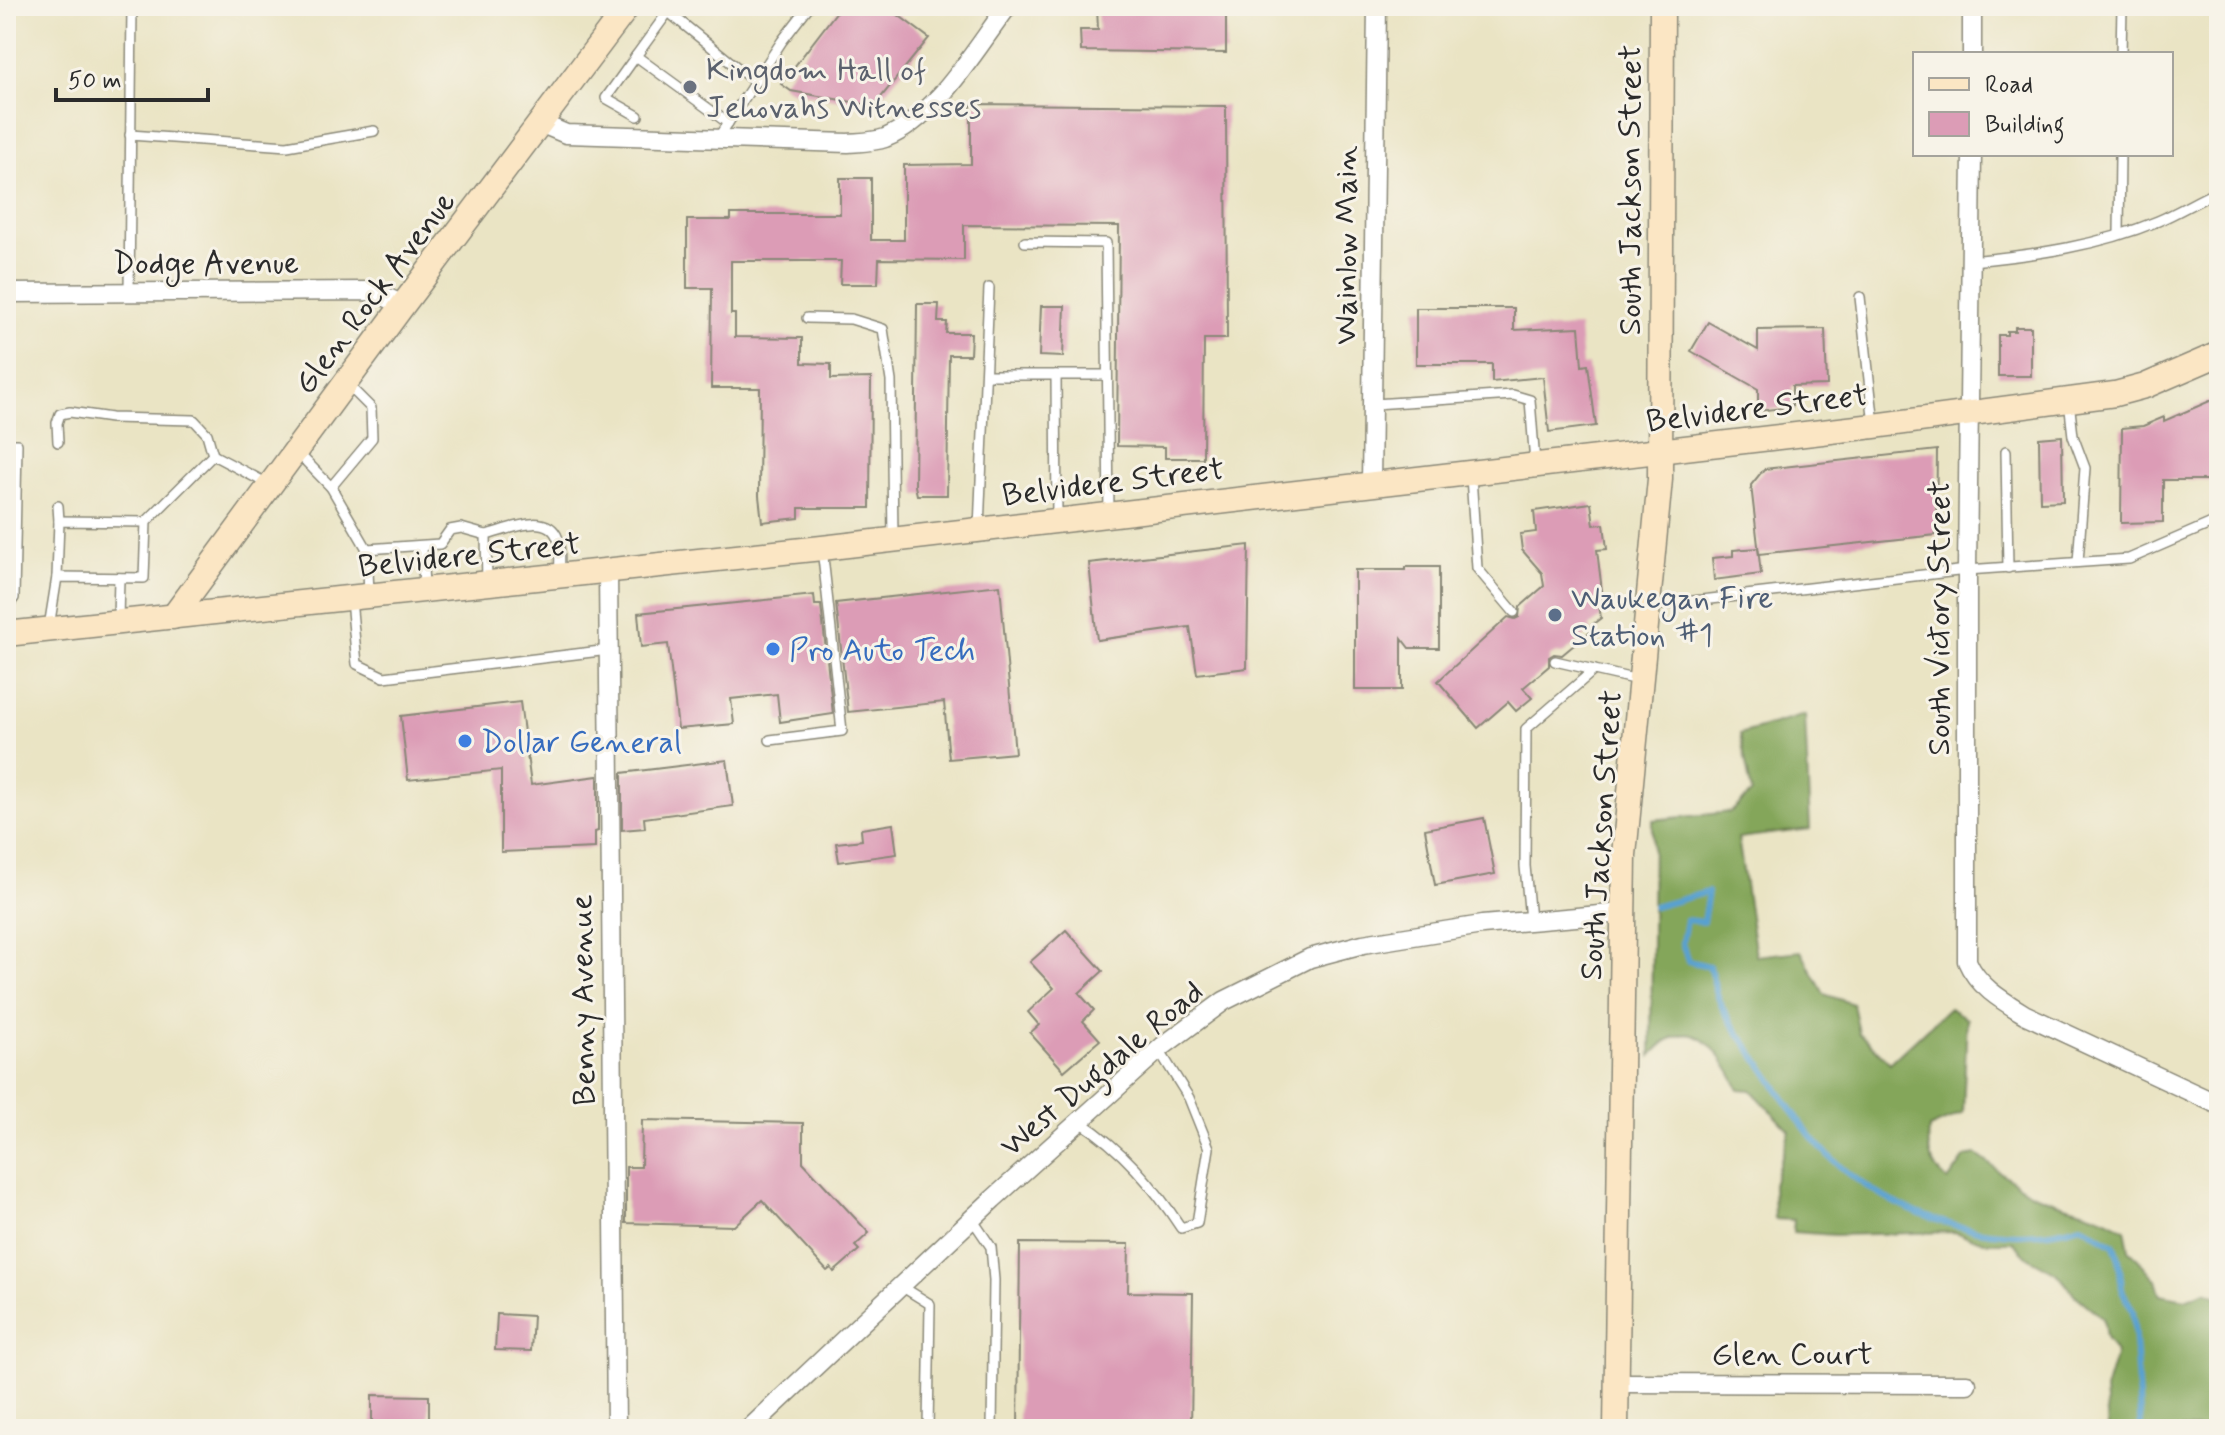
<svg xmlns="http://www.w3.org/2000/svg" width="2225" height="1435" font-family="Mynerve,sans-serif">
<rect width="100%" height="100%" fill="#f7f3e8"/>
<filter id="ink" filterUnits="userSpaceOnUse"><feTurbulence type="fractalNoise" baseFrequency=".0125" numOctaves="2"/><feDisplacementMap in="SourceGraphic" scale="16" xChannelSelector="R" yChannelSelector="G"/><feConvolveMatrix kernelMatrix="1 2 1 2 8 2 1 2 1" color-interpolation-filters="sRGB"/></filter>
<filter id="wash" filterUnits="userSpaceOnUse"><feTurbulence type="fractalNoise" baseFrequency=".006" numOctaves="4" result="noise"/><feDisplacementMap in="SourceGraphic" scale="32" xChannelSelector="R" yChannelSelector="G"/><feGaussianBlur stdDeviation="1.8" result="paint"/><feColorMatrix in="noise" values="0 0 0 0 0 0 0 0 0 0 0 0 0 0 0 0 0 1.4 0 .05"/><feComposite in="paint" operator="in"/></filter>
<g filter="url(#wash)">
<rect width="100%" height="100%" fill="#eae4c4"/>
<path fill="#84a65a" stroke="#586842" stroke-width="2" d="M1805,715L1810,829L1738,838L1756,956L1801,951L1824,994L1853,1004L1859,1033L1890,1063L1949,1008L1967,1018L1963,1113L1929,1128C1927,1151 1929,1164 1948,1181L1965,1157L1977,1155C1994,1167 2011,1182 2030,1192C2062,1208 2093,1208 2125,1229L2129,1249L2156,1280L2160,1294L2185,1299L2206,1291L2219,1297V1429H2108L2105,1390L2116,1353L2106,1337L2103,1318L2075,1295L2058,1274L2028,1257L2013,1242H1984L1955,1232L1835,1235L1793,1232L1794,1220L1774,1219L1773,1184L1790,1131L1751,1090L1739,1089C1719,1049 1692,1008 1651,1056L1653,820L1731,812L1752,793L1740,734Z"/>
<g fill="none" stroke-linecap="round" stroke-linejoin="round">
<path stroke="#59a1d0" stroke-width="6" d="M1654,907L1708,892L1703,922L1686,920L1682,943L1688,961L1709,966C1714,979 1716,995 1722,1007C1733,1028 1750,1048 1763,1067C1780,1092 1796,1119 1816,1142C1875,1212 1992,1253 2081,1225L2113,1244L2119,1259L2122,1290L2133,1311L2141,1429"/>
</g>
<g id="blocks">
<g fill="#dc9cb6">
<path d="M841,6H886L929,38L874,106L791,91L781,84Z"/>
<path d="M1097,6H1226V53L1081,51L1080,30H1098Z"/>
<path d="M971,104L1226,106L1227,339H1204L1203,458H1165V447L1117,446L1119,226L964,225V260L879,259L878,284H840L841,261H731V314H735V337L802,338V363L831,364V379L871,378L870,508H799V518L762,522L759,496L760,388H711L712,288H687V220H731V214H840V178H871V240H904V165L971,164Z"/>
<path d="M917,304H939L938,322H947L946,333H971L970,355H949L947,495H917L915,486Z"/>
<path d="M1041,306H1065L1063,357L1039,356Z"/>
<path d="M1416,308H1514V330L1579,327L1582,366L1588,365L1596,426L1549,432L1543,377L1492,382V364H1416Z"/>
<path d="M1708,322L1758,350V330L1825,329L1827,385L1792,386V407L1758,411V389L1691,351Z"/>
<path d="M2015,327H2031V376H1998V335H2007V331H2015Z"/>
<path d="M2219,397V480H2163V522L2121,523L2122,428L2143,426L2164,417V421Z"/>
<path d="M2062,436L2063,501L2040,502L2039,438Z"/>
<path d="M1937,450L1936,535L1759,554L1751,485L1764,469Z"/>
<path d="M1591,503L1594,525L1604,524L1607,549L1597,550L1603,599H1598L1601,618L1589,627L1592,630L1562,655L1554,654L1549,657V666L1523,688L1532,698L1516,711L1508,702L1478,728L1438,681L1508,617L1515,619L1519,617L1520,607L1544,586L1542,573L1522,550L1520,534L1536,532L1534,511Z"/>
<path d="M1249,545L1247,668L1197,674L1190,627L1097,640L1089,563Z"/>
<path d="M1758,548L1761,574L1714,580L1712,558L1733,556V550Z"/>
<path d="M1405,567H1439V648H1409L1402,639V690H1355V570H1405Z"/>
<path d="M1000,585L1015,753L949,759L944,702L848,712L836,603Z"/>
<path d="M814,595L815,605H821L833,714L780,722L777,694L731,699L734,724L678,729L668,644L641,647L638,613Z"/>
<path d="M520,702L531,785L598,776V831L595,832V848L501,852V770L408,780L401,716Z"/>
<path d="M727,760L733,806L644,818L645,828L622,830V773Z"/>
<path d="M1484,818L1495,874L1435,885L1425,829Z"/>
<path d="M893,824L897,854L839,862L836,843L862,840L861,829Z"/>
<path d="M1066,930L1103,971L1079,993L1094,1010L1083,1021L1100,1040L1064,1071L1030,1033L1039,1025L1028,1012L1054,988L1030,962Z"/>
<path d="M642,1120L803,1123V1162L869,1233L855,1246L859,1250L834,1272L831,1268L827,1271L762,1200L734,1226L626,1223V1167H641Z"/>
<path d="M1020,1243L1129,1244L1128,1292L1193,1293L1191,1429H1018Z"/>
<path d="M497,1314L533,1316L531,1351L495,1350Z"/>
<path d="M372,1395L429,1396V1429H372Z"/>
</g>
</g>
</g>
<g filter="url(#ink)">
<use href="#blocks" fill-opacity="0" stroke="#8a8878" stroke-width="2"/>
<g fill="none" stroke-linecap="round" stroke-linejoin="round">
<g stroke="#8a8878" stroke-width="12">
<g id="lane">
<path d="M661,6L755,82L718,138"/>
<path d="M668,12L636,56L728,123"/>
<path d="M2121,54L2122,6"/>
<path d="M636,56L606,98L638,116"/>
<path d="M755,82L782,41L809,6"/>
<path d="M130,135L287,146L374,131"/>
<path d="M2119,234L2120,154"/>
<path d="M1025,242L1106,243L1109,514"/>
<path d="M1971,261C2034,255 2099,246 2158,221C2179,212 2198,200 2219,191"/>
<path d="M129,292L132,6"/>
<path d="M1860,297L1874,425"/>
<path d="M807,318L851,319L883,329L891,381L893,539"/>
<path d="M986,375H1107"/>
<path d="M1056,375L1057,520"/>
<path d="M2069,401L2073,436L2085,468L2078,562"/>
<path d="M1374,404L1513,395L1530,400L1535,463"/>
<path d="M58,442L57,423L60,414L70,412L111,418L194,420L207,434L213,455"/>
<path d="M6,444H17L14,598L6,608"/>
<path d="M2006,451L2008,568"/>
<path d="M298,453L331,487L367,549L440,544L450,530L461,528L486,535L487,581"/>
<path d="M1471,476L1477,568L1514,612"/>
<path d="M331,487L372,438L371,408L347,384"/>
<path d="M58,506L59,521"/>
<path d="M979,529L989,288"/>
<path d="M486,535C507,530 548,510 558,539C561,549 559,563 560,573"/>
<path d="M422,547L424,587"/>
<path d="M367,549L369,593"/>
<path d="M57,577L59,521L146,522"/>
<path d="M351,600L357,664L384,677L609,650"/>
<path d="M1649,606L1967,570L2129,559L2219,520"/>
<path d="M118,619L119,578"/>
<path d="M49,627L57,577L144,578L146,522L213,455L268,484"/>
<path d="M1555,661L1638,680"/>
<path d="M770,740L842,731L822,548"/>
<path d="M1530,920L1525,866L1526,729L1594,670"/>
<path d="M1079,1121C1122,1149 1153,1185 1181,1228L1197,1223L1209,1148L1189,1098L1159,1050"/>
<path d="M972,1219L991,1247L994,1280L992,1429"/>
<path d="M901,1286L930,1304L928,1429"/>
</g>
</g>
<g stroke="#8a8878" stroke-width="21">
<g id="street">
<path d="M1972,54V6"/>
<path d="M540,123L566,134L848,143C860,142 874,142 885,138C937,117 975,49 1008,6"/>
<path d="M1972,154L1967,570V961C1978,987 2003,1001 2026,1015L2219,1105"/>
<path d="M6,293L373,291L403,305"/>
<path d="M1371,485L1377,6"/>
<path d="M608,571L616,1429"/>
<path d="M1617,1383L1967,1384"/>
<path d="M749,1429L993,1199L1163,1046L1224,1001L1310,958L1363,944L1482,925L1623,913"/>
</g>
</g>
<g stroke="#8a8878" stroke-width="27">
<g id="secondary">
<path d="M173,617L403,305L628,6"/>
<path d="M6,634L822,548L1874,426L2115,394L2145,386L2219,354"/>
<path d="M1616,1429L1624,855L1660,479L1662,6"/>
</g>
</g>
<use href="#lane" stroke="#fff" stroke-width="9"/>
<use href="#street" stroke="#fff" stroke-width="18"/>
<use href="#secondary" stroke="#fbe6c4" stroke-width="24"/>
</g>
</g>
<circle fill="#6b7280" stroke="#f7f3e8" stroke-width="3" cx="690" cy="87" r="8"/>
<circle fill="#5c6f8a" stroke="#f7f3e8" stroke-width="3" cx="1555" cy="615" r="8"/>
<g fill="#3f7fe0" stroke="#f7f3e8" stroke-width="3">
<circle cx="773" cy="649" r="8"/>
<circle cx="465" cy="741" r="8"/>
</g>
<g text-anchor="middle" stroke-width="6" stroke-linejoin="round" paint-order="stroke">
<g font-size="32" fill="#5b616d" stroke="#f7f3e8" text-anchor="start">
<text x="706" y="80">Kingdom Hall of<tspan x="706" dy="37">Jehovahs Witnesses</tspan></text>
</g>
<g font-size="32" fill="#2b2b2b" stroke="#f7f3e8">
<text transform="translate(1629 190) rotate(-90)" y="11">South Jackson Street</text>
<text transform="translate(1345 245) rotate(-90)" y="11">Wainlow Main</text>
<text x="206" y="273">Dodge Avenue</text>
<text transform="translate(374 292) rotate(-53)" y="11">Glen Rock Avenue</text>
<text transform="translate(1757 407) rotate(-7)" y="11">Belvidere Street</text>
<text transform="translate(1113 481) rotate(-7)" y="11">Belvidere Street</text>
<text transform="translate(469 554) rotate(-6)" y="11">Belvidere Street</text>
<text transform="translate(1938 618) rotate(-90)" y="11">South Victory Street</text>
<text transform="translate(1600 835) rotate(-86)" y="11">South Jackson Street</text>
<text transform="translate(582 1000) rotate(-91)" y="11">Benny Avenue</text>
<text transform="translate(1101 1068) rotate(-40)" y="11">West Dugdale Road</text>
<text x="1792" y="1364">Glen Court</text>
</g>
<g font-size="32" fill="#4e5e75" stroke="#f7f3e8" text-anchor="start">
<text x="1571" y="608">Waukegan Fire<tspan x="1571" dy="37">Station #1</tspan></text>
</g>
<g font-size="32" fill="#366cbe" stroke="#f7f3e8" text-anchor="start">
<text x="789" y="660">Pro Auto Tech</text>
<text x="481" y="752">Dollar General</text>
</g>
</g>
<rect width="2225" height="1435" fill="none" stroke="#f7f3e8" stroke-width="32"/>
<rect x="1913" y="52" width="260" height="104" fill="#f7f3e8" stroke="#a5a39c" stroke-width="2"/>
<rect x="1929" y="78" width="40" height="12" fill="#fbe6c4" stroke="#a5a39c" stroke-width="2"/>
<text x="1985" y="92" font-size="24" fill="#2b2b2b">Road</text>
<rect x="1929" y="112" width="40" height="24" fill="#dc9cb6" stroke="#a5a39c" stroke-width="2"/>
<text x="1985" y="132" font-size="24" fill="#2b2b2b">Building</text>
<path d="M56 88v12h152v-12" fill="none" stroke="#2b2b2b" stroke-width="4"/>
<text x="68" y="88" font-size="24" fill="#2b2b2b" stroke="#f7f3e8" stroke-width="6" paint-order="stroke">50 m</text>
</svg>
